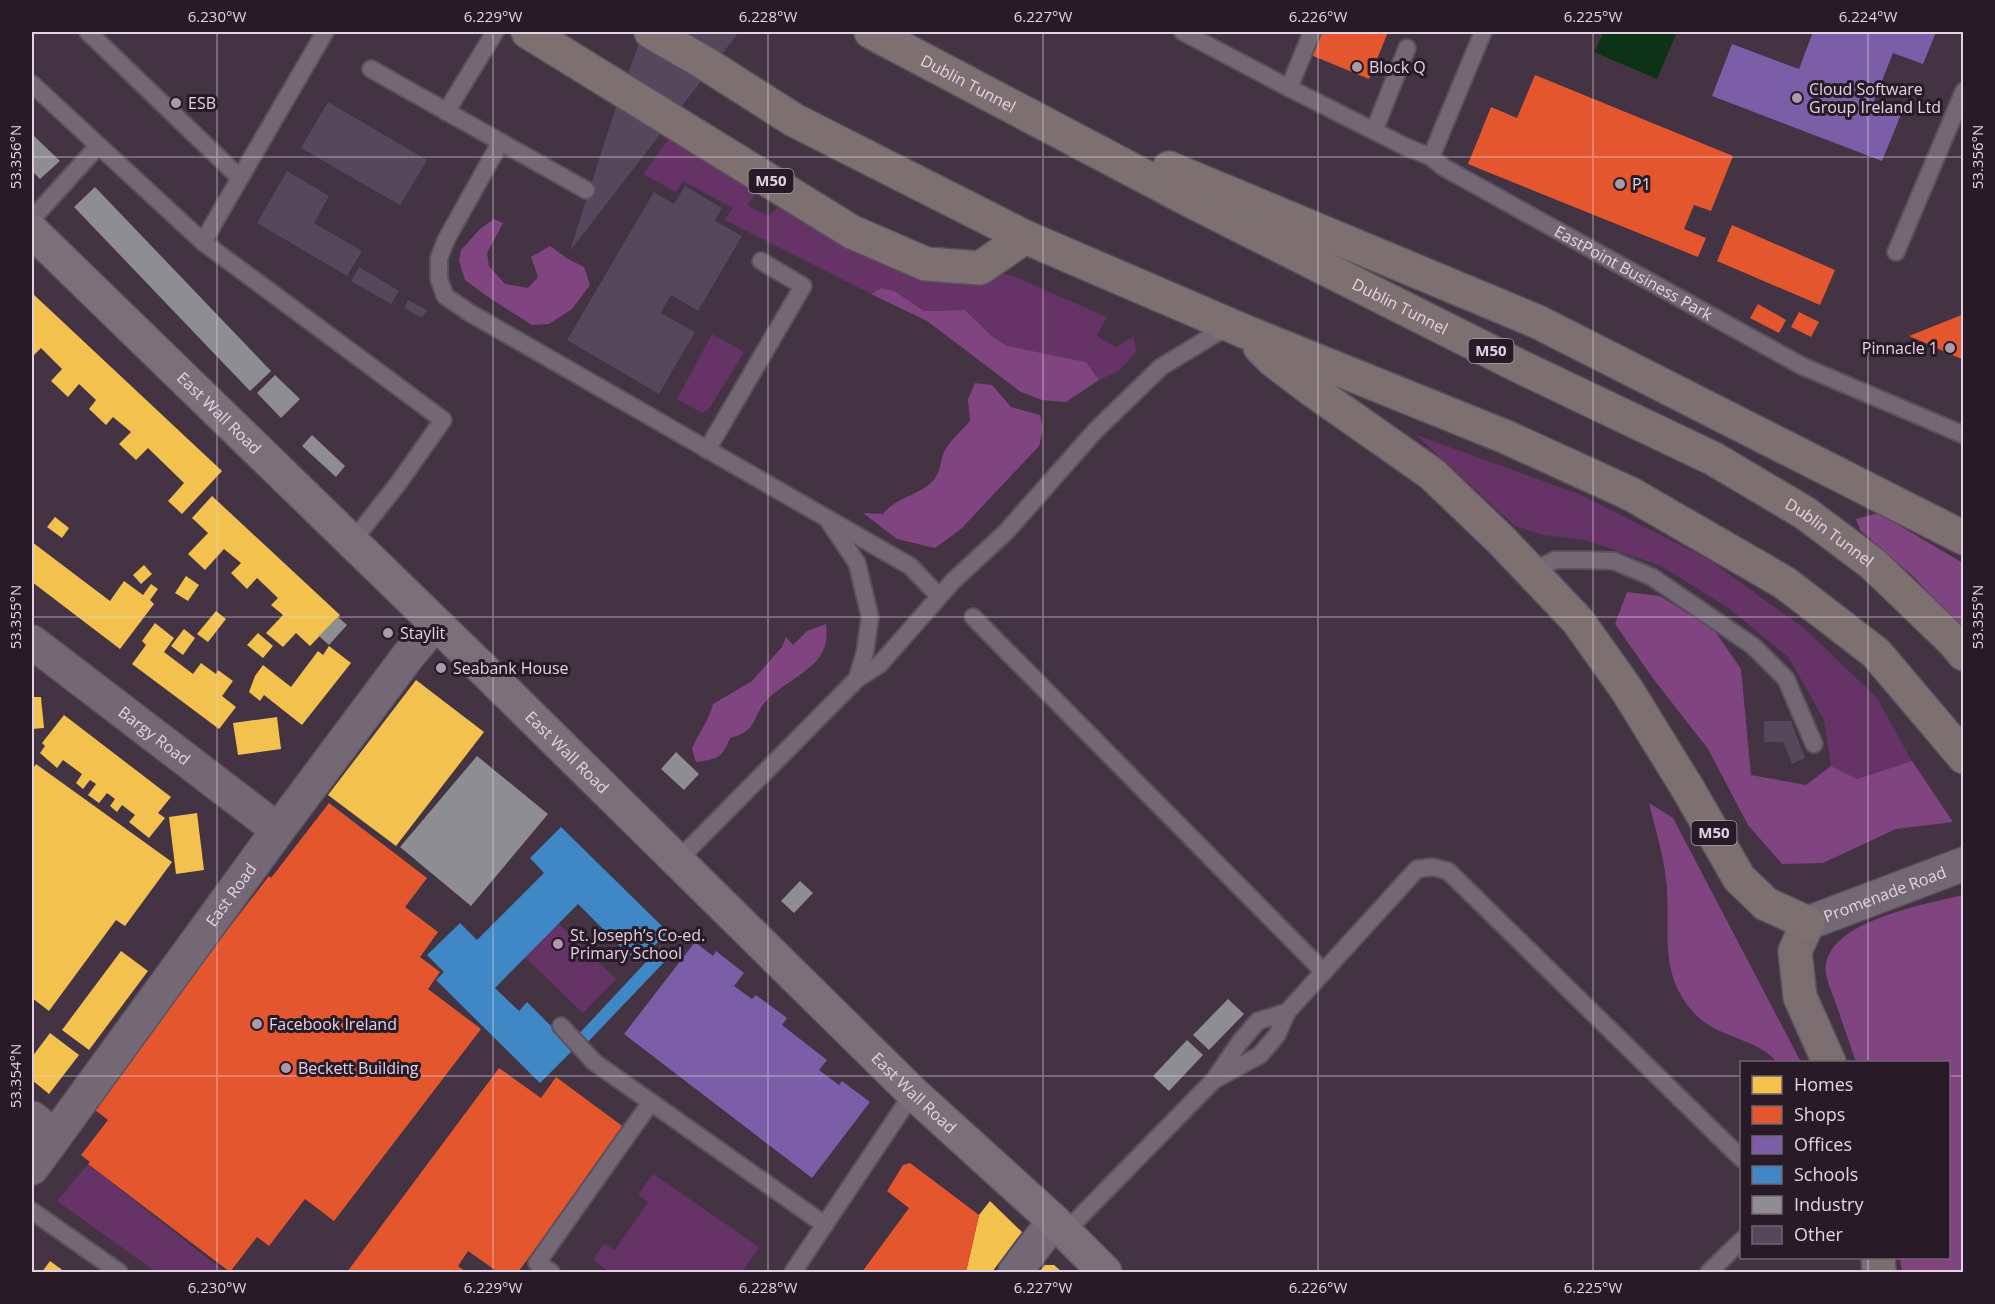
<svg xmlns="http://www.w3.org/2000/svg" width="1995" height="1304" font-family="'Open Sans',sans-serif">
<rect width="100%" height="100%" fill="#433343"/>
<g fill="#653366">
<path d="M670,137L763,186L747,205L768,216L785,201L953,272L1011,275L1107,317L1097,336L1116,347L1134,336L1136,352L1119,371L1099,380L1086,362L1007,346L993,337L965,310L924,311L894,292L881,288L871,294L725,220L733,208L683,181L676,192L643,174Z"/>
<path d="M712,334L744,352L709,409L702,413L677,399Z"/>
<path d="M1416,435L1579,494L1708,559L1805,629L1877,698L1912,761L1857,779L1831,766L1824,720L1789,658L1730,609L1661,566L1585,540L1543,535L1515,526Z"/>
<path d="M558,923L616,979L583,1013L525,957Z"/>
<path d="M88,1164L225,1272H156L57,1201Z"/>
<path d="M653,1174L759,1247L742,1272H610L593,1260L604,1244L615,1250L648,1202L638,1195Z"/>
</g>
<g fill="#804581">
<path d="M494,219L503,223L487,253L489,266L505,284L528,288L538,277L531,257L550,246L568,259L584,267L590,285L572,309L549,324L532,325L488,297L465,280L459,261L461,250L480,229Z"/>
<path d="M881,288L894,291L924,311L965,310L993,337L1007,346L1086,362L1099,380L1066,402L1042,400L1021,392L927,321L871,294Z"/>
<path d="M975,383L992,385L1011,407L1040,415L1043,429L1039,446L961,529L935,548L897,539L863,513L883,514C896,497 918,496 933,481C941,473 940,459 945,450C952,439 962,430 970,421L968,399Z"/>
<path d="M1878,513L1963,563V631L1915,578L1860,530L1856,519Z"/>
<path d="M1627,592L1660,596L1714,630L1741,669L1751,775L1806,785L1831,766L1857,779L1912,761L1953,822L1896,829L1823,863L1782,864L1748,825L1708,749L1652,677L1615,624Z"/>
<path d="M826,624C827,640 827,646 818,659C807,673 780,686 767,700C751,717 759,731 730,738C722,759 717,759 696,762L692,749C698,733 709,721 713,704L752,681L782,647L786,637L793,645L807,631Z"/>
<path d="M1649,803L1673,818L1801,1062H1777C1757,1038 1717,1038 1695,1014C1656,972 1672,929 1666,879C1663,853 1655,828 1649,803Z"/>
<path d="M1963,895V1272H1902L1900,1258H1948V1062H1856C1849,1042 1842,1021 1835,1001C1832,993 1828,983 1826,975C1818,922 1927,904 1963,895Z"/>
</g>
<path fill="#0c3315" d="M1604,32H1677L1657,79L1594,52Z"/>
<g fill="#f2c14e">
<path d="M32,293L222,471L182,514L168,501L184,483L148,448L136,460L119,444L131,432L113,417L106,425L89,409L96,400L79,384L68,397L51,381L62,369L41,348L34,355L32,352Z"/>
<path d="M212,496L340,615L310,646L296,633L283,647L266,633L283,615L271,605L278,598L257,578L247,589L231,573L241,563L224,549L205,570L188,554L208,533L192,518Z"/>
<path d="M55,517L69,528L62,538L47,527Z"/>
<path d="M32,542L110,601L124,581L143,595L151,584L158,589L150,600L154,604L120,649L32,582Z"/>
<path d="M144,565L152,574L141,584L133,575Z"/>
<path d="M186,576L199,585L188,601L175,593Z"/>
<path d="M216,611L226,619L208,642L197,634Z"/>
<path d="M155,623L174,638L164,652L193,674L201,663L216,674L218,670L233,681L222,696L236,707L219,729L132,664L146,645L142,641Z"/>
<path d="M184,629L195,638L183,655L171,646Z"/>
<path d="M258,633L273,646L263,658L247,645Z"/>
<path d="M329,646L351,663L302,725L264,695L260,701L249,692L255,676L263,665L291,687L318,651L323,655Z"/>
<path d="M416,680L484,732L396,846L328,795Z"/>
<path d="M32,697H41L44,728L32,729Z"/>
<path d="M64,715L171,797L158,813L165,818L149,838L129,822L135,815L122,805L117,812L110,806L115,799L107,793L99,803L88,795L96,784L90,780L83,789L76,783L82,774L63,760L57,768L40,753L45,746L42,743Z"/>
<path d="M277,717L281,749L238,755L233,723Z"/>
<path d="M36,764L172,862L125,926L116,920L49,1011L32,998V770Z"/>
<path d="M197,813L204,870L176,874L169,817Z"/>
<path d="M121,951L148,971L89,1050L62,1030Z"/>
<path d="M50,1033L79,1055L49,1094L32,1080V1057Z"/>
<path d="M990,1201L1022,1232L992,1272H966L979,1215Z"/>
<path d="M50,1261L65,1272H42Z"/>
<path d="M1045,1265H1054L1062,1272H1039Z"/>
</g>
<g fill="#e4572e">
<path d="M1320,32H1388L1369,79L1311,55Z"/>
<path d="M1535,75L1733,156L1711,211L1694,205L1684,229L1706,238L1698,257L1468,164L1491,107L1517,118Z"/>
<path d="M1732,225L1835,270L1820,305L1717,261Z"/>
<path d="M1758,304L1786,320L1779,333L1750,318Z"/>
<path d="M1799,312L1819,322L1811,337L1791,327Z"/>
<path d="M1964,314V360L1909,336Z"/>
<path d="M329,803L427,878L405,907L438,932L420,957L440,972L428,989L481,1029L334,1221L305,1199L269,1246L257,1237L230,1272L88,1164L90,1162L81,1155L108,1120L91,1107L269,876L271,878Z"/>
<path d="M499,1068L541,1098L556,1077L625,1128L518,1272H498L468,1251L458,1266L466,1272H347Z"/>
<path d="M910,1163L979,1215L966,1272H862L909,1208L887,1191L903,1165Z"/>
</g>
<g fill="#7b5ea7">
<path d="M1813,32H1936L1923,64L1893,53L1874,101L1902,112L1882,161L1712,96L1732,44L1799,69Z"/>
<path d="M695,942L713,956L716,951L744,973L734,986L752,999L756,995L787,1018L782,1025L827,1060L819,1070L839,1085L842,1081L870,1102L812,1178L624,1034Z"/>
</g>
<g fill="#3f88c5">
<path d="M561,827L668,932L637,963L578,904L495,988L519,1011L527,1002L574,1049L540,1083L436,980L444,972L427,955L460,923L477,940L544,873L530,858Z"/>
<path d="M660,947L670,956L584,1046L575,1038Z"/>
</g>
<g fill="#8d8d92">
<path d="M32,134L60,161L40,179L32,171Z"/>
<path d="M95,187L271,371L250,391L74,207Z"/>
<path d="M275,375L300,399L281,418L257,393Z"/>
<path d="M312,435L345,466L336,477L302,446Z"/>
<path d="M338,617L347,625L329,645L319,636Z"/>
<path d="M676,752L699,774L684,790L661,769Z"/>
<path d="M477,756L548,814L471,906L400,847Z"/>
<path d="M800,881L813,893L794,913L781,901Z"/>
<path d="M1228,999L1244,1014L1209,1050L1193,1035Z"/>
<path d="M1187,1040L1203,1055L1169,1091L1153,1076Z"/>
</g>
<g fill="#56475d">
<path d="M643,32H739L570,251L611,122Z"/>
<path d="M328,102L427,160L400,205L301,148Z"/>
<path d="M287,171L329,196L314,223L362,251L347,276L257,223Z"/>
<path d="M685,186L722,208L715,221L742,236L698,311L671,295L661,313L695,332L659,394L567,340L654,192L674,204Z"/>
<path d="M359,267L399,291L391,304L351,281Z"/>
<path d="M408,300L427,310L422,318L404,308Z"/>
<path d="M1764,721H1791L1805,758L1792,764L1783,742H1764Z"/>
</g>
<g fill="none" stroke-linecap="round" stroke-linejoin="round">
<g stroke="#5d505d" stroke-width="20">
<g id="service">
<path d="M88,32L240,178L203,242"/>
<path d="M1183,32L1289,88L1406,147L1431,157"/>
<path id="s1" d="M1483,32L1431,157L1443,167L1802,366L1964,435"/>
<path d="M371,69L586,190"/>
<path d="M32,84L203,242L443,420L397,485L351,543"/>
<path d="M1289,88L1312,32"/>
<path d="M446,112L495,32"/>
<path d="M1374,131L1407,48"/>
<path d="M500,143L446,240L439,258V279L445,296L470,313L910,566L939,596"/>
<path d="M240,178L325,32"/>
<path d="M32,219L98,146"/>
<path d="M1896,252L1964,91"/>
<path d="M707,450L803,286L761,261"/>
<path d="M830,523L857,563L870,617L865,652L857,679"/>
<path d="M1531,572L1555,560H1584L1614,561L1652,577L1753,646L1786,679L1814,744"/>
<path d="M973,617L1324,972"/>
<path d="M678,860L857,679L880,664L953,581L1006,532L1095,431L1161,367L1230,325"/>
<path d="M561,1026L594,1062L825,1225"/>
<path d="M1214,1080L1260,1055L1277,1035L1287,1012L1417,869L1433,867L1448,871L1742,1159"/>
<path d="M32,1211L119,1272"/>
<path d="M1065,1232L1214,1080L1240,1042L1258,1021L1287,1012"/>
<path d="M551,1272L537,1263L651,1102"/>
<path d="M793,1272L913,1093"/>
<path d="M1709,1272L1742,1240"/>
</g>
</g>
<g stroke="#5d505d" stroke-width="36">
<g id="minor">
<path id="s2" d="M32,642L278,830"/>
<path d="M32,1118L55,1136"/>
<path id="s3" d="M32,1168L278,830L408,656L435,624"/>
<path d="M1015,1272L1054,1221"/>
</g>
</g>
<g stroke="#5d505d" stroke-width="36">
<g id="tertiary">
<path id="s4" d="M1808,923L1964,864"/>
</g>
</g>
<g stroke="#5d505d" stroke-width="36">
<g id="secondary">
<path id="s5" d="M32,231L483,669L913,1093L1054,1221L1105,1272"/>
</g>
</g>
<g stroke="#5d505d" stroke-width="36">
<g id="trunk">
<path d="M1808,923L1795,951L1800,997L1829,1062"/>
<path d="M1878,1258L1879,1272"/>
</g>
</g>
<g stroke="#5d505d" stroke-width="36">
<g id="motorway">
<path d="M528,32L852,232L926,264L980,268L1025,237"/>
<path d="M651,32L703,62L794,120L1025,237L1246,332L1506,437L1631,494L1785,583L1876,653L1964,757"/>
<path id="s6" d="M871,32L1195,203L1519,366L1714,459L1805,513L1873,564L1953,641L1964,654"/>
<path d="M1169,168L1538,322L1964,538"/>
<path d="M1260,347L1274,361L1311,389L1432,474L1500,539L1578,621L1627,690L1688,789L1739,878L1766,904L1808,923"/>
</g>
</g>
<use href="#service" stroke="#746874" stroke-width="16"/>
<use href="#minor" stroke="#746874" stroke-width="33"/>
<use href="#tertiary" stroke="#746874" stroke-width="33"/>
<use href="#secondary" stroke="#7c6f77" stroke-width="33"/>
<use href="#trunk" stroke="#7c6e70" stroke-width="33"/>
<use href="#motorway" stroke="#7e7070" stroke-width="33"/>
</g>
<path fill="none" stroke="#e4d2e4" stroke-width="1.5" stroke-opacity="0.45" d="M217,32V1272M493,32V1272M768,32V1272M1043,32V1272M1318,32V1272M1593,32V1272M1868,32V1062M32,157H1964M32,617H1964M32,1076H1742M1948,1076H1964M1868,1258V1272"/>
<g fill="#ac9aac" stroke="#281b27" stroke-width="2">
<circle cx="1357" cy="67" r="6"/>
<circle cx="1797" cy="98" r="6"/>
<circle cx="176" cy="103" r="6"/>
<circle cx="1620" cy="184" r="6"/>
<circle cx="1950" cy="348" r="6"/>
<circle cx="388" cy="633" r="6"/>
<circle cx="441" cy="668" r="6"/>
<circle cx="558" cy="944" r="6"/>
<circle cx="257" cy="1024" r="6"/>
<circle cx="286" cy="1068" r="6"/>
</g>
<g text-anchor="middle" stroke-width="6" stroke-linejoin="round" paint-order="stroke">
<g fill="#281b27" stroke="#ac9bab" stroke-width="1.5">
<rect x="748.5" y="169" width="45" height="24" rx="4.5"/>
<rect x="1468.5" y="339" width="45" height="24" rx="4.5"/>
<rect x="1691.5" y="821" width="45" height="24" rx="4.5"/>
</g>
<g font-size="15" font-weight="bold" fill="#e4d2e4">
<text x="771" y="186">M50</text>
<text x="1491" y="356">M50</text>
<text x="1714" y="838">M50</text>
</g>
<g font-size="16" fill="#e4d2e4" stroke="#281b27" text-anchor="start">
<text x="1369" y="73">Block Q</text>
<text x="1809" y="95">Cloud Software<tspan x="1809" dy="18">Group Ireland Ltd</tspan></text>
<text x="188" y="109">ESB</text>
<text x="1632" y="190">P1</text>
<text x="1938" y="354" text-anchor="end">Pinnacle 1</text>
<text x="400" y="639">Staylit</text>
<text x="453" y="674">Seabank House</text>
<text x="570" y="941">St. Joseph’s Co-ed.<tspan x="570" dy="18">Primary School</tspan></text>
<text x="269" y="1030">Facebook Ireland</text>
<text x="298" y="1074">Beckett Building</text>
</g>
<g font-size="16" fill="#e4d2e4" stroke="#281b27">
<text dy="6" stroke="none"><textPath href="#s6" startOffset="110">Dublin Tunnel</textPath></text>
<text dy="6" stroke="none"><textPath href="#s1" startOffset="369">EastPoint Business Park</textPath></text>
<text dy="6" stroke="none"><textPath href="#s6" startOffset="596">Dublin Tunnel</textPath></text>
<text dy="6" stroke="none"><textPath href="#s5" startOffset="261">East Wall Road</textPath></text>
<text dy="6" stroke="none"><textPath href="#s6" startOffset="1082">Dublin Tunnel</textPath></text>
<text dy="6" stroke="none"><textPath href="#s2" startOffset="154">Bargy Road</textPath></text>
<text dy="6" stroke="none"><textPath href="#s5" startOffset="747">East Wall Road</textPath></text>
<text dy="6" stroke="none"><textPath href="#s4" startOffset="82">Promenade Road</textPath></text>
<text dy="6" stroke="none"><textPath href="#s3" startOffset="338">East Road</textPath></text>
<text dy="6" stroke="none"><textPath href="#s5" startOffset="1233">East Wall Road</textPath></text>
</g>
</g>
<rect width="1995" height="1304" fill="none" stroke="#281b27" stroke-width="66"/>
<rect x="1740" y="1061" width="210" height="198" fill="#281b27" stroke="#736473" stroke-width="1.5"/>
<rect x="1752" y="1076" width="30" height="18" fill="#f2c14e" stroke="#736473" stroke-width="1.5"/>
<text x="1794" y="1091" font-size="18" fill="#e4d2e4">Homes</text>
<rect x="1752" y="1106" width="30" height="18" fill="#e4572e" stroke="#736473" stroke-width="1.5"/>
<text x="1794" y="1121" font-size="18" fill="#e4d2e4">Shops</text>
<rect x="1752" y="1136" width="30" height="18" fill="#7b5ea7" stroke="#736473" stroke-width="1.5"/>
<text x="1794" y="1151" font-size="18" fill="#e4d2e4">Offices</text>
<rect x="1752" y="1166" width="30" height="18" fill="#3f88c5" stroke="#736473" stroke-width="1.5"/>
<text x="1794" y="1181" font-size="18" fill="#e4d2e4">Schools</text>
<rect x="1752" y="1196" width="30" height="18" fill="#8d8d92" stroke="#736473" stroke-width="1.5"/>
<text x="1794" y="1211" font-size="18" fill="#e4d2e4">Industry</text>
<rect x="1752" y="1226" width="30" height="18" fill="#56475d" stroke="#736473" stroke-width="1.5"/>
<text x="1794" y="1241" font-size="18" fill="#e4d2e4">Other</text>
<rect x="33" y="33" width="1929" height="1238" fill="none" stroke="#e4d2e4" stroke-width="2"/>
<g font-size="15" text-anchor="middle" fill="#e4d2e4">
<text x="217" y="22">6.230°W</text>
<text x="493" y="22">6.229°W</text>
<text x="768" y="22">6.228°W</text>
<text x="1043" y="22">6.227°W</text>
<text x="1318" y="22">6.226°W</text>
<text x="1593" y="22">6.225°W</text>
<text x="1868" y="22">6.224°W</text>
<text transform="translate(16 157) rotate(-90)" y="5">53.356°N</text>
<text transform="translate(1978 157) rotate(-90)" y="5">53.356°N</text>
<text transform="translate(16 617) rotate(-90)" y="5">53.355°N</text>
<text transform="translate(1978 617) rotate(-90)" y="5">53.355°N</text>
<text transform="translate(16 1076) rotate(-90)" y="5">53.354°N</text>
<text x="217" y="1293">6.230°W</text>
<text x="493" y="1293">6.229°W</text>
<text x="768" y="1293">6.228°W</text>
<text x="1043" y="1293">6.227°W</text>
<text x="1318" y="1293">6.226°W</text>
<text x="1593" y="1293">6.225°W</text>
</g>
</svg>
